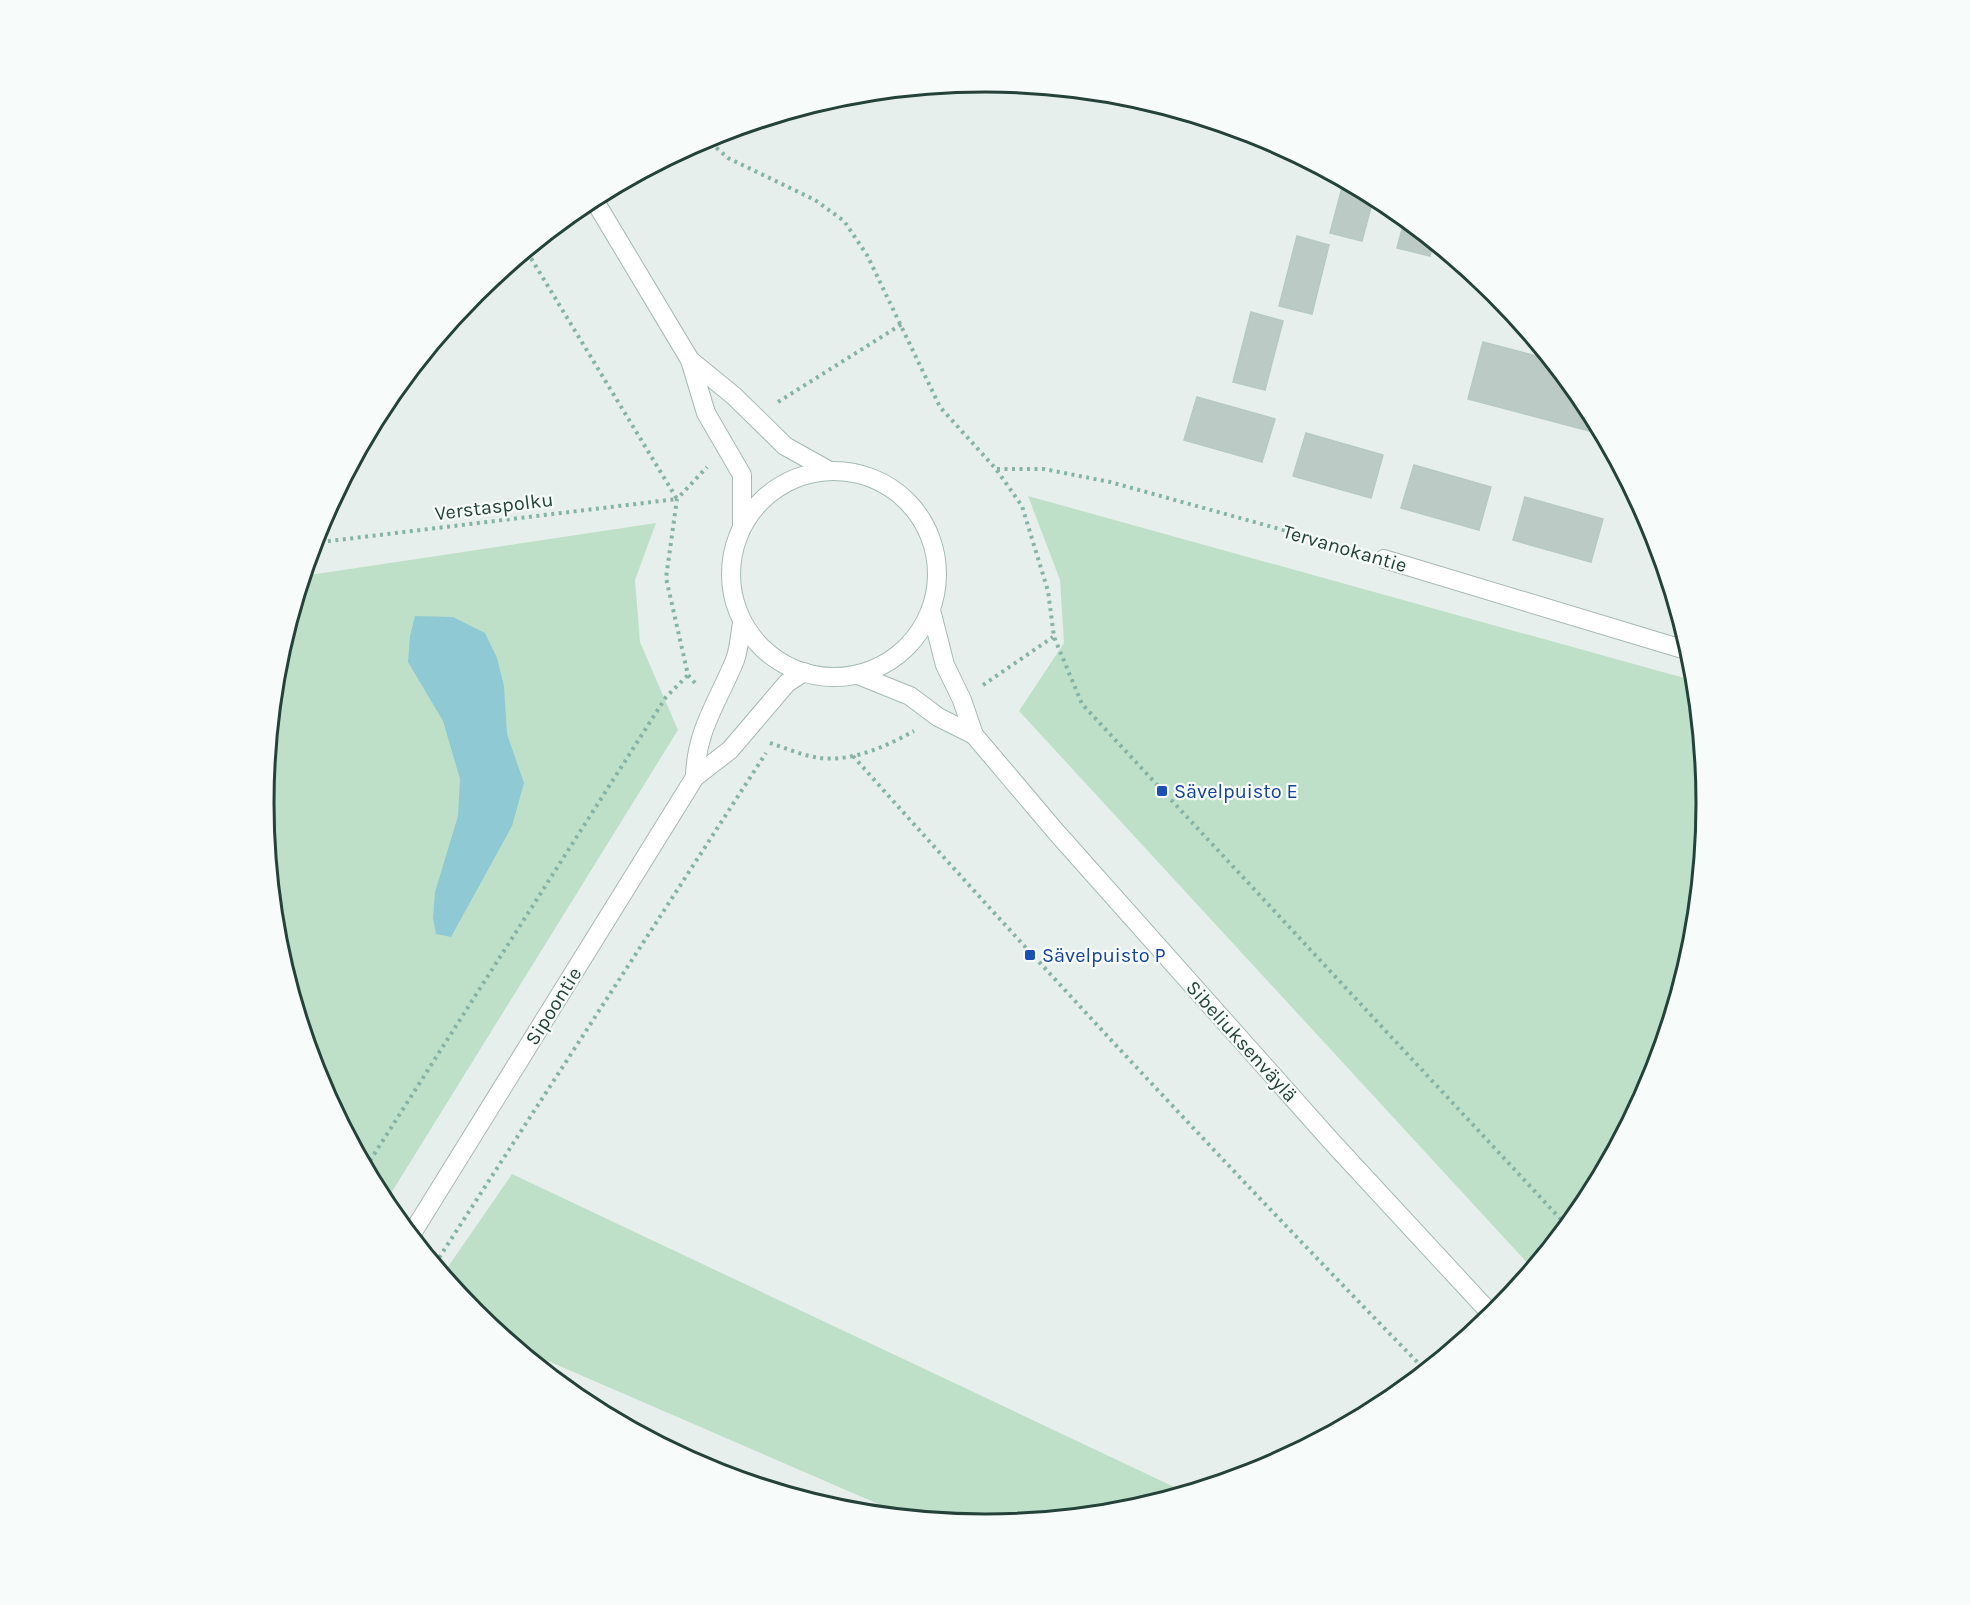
<svg xmlns="http://www.w3.org/2000/svg" width="1970" height="1605" font-family="Karla,sans-serif">
<rect width="100%" height="100%" fill="#e6efeb"/>
<path fill="#d4dfda" d="M1700,855L1693,944L1651,1079Z"/>
<g fill="#bfe0c8">
<path d="M1028,496L1695,681L1706,803L1701,855L1651,1079L1585,1204L1532,1268L1019,711L1064,643L1060,580Z"/>
<path d="M656,523L635,580L640,642L678,730L385,1203L318,1078L277,943L264,802L277,661L303,576Z"/>
<path d="M512,1174L1185,1492L1125,1510L985,1524L906,1516L518,1348L475,1312L443,1274Z"/>
</g>
<path fill="#8ec9d4" d="M415,616L453,617L485,633L497,658L504,686L507,734L524,783L512,826L451,937L436,934L433,918L435,892L458,816L460,779L443,721L408,662L410,636Z"/>
<g fill="#bbcac4" stroke="#b8c9c2" stroke-width="1.5">
<path d="M1344,180L1374,196L1362,241L1330,233Z"/>
<path d="M1405,218L1433,242L1430,256L1397,248Z"/>
<path d="M1297,236L1329,245L1312,314L1279,306Z"/>
<path d="M1251,312L1283,321L1265,390L1233,382Z"/>
<path d="M1483,342L1551,360L1585,402L1601,434L1468,399Z"/>
<path d="M1197,397L1275,419L1262,462L1184,440Z"/>
<path d="M1306,433L1383,455L1371,498L1293,476Z"/>
<path d="M1414,465L1491,487L1479,530L1401,508Z"/>
<path d="M1525,497L1603,519L1591,562L1513,540Z"/>
<path d="M675,1451L735,1477L709,1469Z"/>
</g>
<g fill="none" stroke-linecap="round" stroke-linejoin="round">
<g stroke="#a8b8b2" stroke-width="20">
<path id="minor" d="M1384,559L1689,651"/>
</g>
<g stroke="#a8b8b2" stroke-width="20">
<g id="tertiary">
<path d="M695,777C696,730 718,702 735,660C739,649 740,635 742,623"/>
<path d="M411,1235L695,777L730,750L787,683L804,672"/>
</g>
</g>
<g stroke="#a4bbb3" stroke-width="20">
<g id="secondary">
<path d="M593,198L690,360L706,413L742,475V524"/>
<path d="M690,360L734,396L785,446L828,470"/>
<circle cx="834" cy="574" r="103"/>
<path d="M931,610L945,665L962,700L974,735L1057,833L1332,1142L1492,1315"/>
<path d="M858,675L910,696L938,717L974,735"/>
</g>
</g>
<g stroke="#86b3a5" stroke-width="4" stroke-dasharray="3 4.5" stroke-linecap="butt">
<path d="M705,138L728,158L815,200L844,221L867,255L940,407L996,469L1022,506L1048,591L1054,637L1082,704L1567,1226"/>
<path d="M778,402L902,324"/>
<path d="M997,469H1044L1110,482L1359,551"/>
<path d="M313,543L677,499L526,250"/>
<path d="M695,683L688,675L666,578L677,499L707,467"/>
<path d="M983,685L1053,637"/>
<path d="M770,743C785,748 804,756 820,758C852,762 887,746 914,731"/>
<path d="M853,756C1039,965 1230,1170 1425,1370"/>
<path d="M366,1167L666,697L688,675"/>
<path d="M435,1264L766,753"/>
</g>
<use href="#minor" stroke="#fff" stroke-width="18"/>
<use href="#tertiary" stroke="#fff" stroke-width="18"/>
<use href="#secondary" stroke="#fff" stroke-width="18"/>
</g>
<g fill="#1a4fb4" stroke="#f7fbf9" stroke-width="2">
<rect x="1156" y="785" width="12" height="12" rx="3"/>
<rect x="1024" y="949" width="12" height="12" rx="3"/>
</g>
<g text-anchor="middle" stroke-width="4.5" stroke-linejoin="round" paint-order="stroke">
<g font-size="20" fill="#24423a" stroke="#f7fbf9">
<text transform="translate(494 506) rotate(-7)" y="7">Verstaspolku</text>
<text transform="translate(1345 548) rotate(16)" y="7">Tervanokantie</text>
<text transform="translate(553 1006) rotate(-58)" y="7">Sipoontie</text>
<text transform="translate(1242 1041) rotate(48)" y="7">Sibeliuksenväylä</text>
</g>
<g font-size="20" fill="#164399" stroke="#f7fbf9" text-anchor="start">
<text x="1174" y="798">Sävelpuisto E</text>
<text x="1042" y="962">Sävelpuisto P</text>
</g>
</g>
<path d="M0 0H1970V1605H0ZM274 803a711 711 0 1 1 1422 0a711 711 0 1 1-1422 0Z" fill="#f7fbf9" fill-rule="evenodd"/>
<path fill="none" stroke="#24423a" stroke-width="3" d="M274 803a711 711 0 1 1 1422 0a711 711 0 1 1-1422 0Z"/>
</svg>
